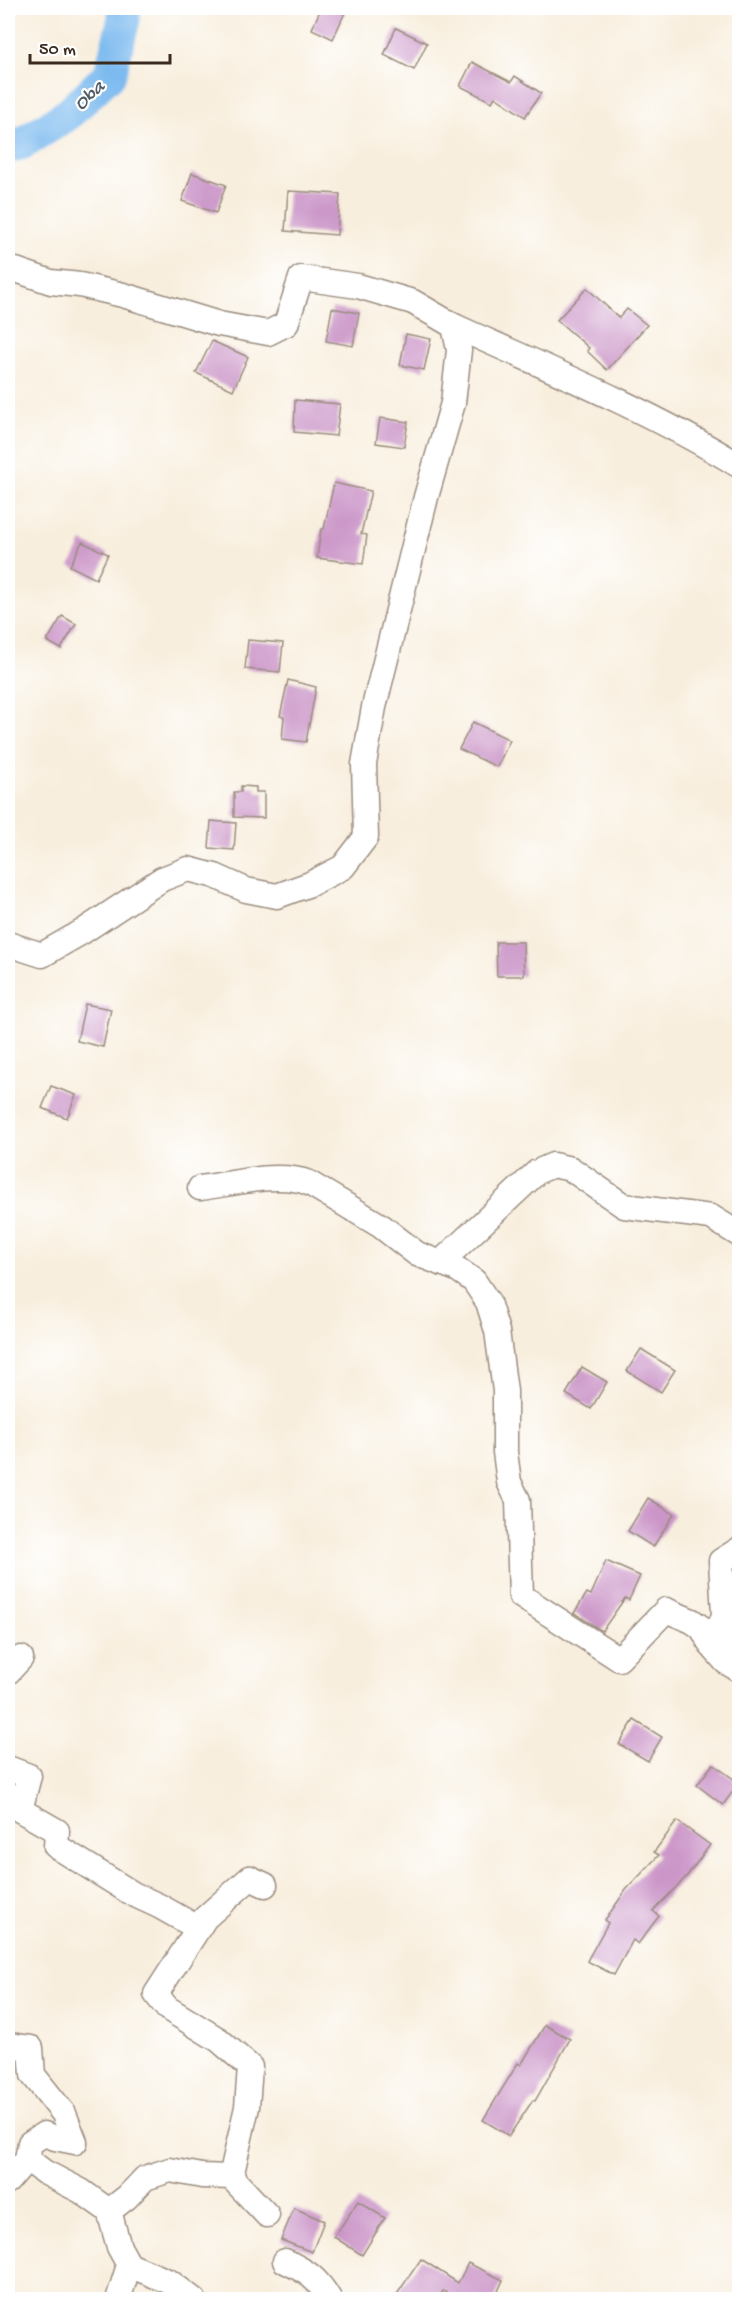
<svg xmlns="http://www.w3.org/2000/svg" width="747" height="2307" font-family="'Gochi Hand',sans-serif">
<rect width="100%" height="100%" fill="#fff"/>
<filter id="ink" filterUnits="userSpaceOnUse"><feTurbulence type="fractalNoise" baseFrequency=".0167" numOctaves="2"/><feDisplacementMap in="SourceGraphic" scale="12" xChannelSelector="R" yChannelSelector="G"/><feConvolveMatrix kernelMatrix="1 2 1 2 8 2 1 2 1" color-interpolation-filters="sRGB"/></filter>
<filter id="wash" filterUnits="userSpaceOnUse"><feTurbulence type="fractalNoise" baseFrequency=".008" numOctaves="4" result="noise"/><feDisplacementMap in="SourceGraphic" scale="24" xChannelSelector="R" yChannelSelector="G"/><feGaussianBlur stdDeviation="1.35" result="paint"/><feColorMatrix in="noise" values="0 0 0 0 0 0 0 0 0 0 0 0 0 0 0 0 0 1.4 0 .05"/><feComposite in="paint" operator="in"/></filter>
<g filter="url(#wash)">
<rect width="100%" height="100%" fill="#f8eedd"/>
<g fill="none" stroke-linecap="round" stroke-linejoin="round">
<path stroke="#7bbaef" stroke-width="33" d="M8,147L23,143L67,115L110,74L124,19V8"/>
</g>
<g id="blocks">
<g fill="#cb95c8">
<path d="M321,8H347L333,39L312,29Z"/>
<path d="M396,28L427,43L414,70L384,55Z"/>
<path d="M472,62L511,82L515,76L541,93L525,117L495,97L492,102L460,86Z"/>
<path d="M192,173L226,185L216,213L182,201Z"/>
<path d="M288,191L340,194L337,235L285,231Z"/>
<path d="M587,288L619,318L627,309L647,325L607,370L587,351L589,348L557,320Z"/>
<path d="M332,308L359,313L353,346L326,341Z"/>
<path d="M406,334L431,339L424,370L400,365Z"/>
<path d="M212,341L248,357L233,390L196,373Z"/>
<path d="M295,400L340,404L336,436L294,432Z"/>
<path d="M380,418L408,422L404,447L376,443Z"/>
<path d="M334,483L371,491L361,534L367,535L363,564L317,558L321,529H324Z"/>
<path d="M82,542L108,554L96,579L70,566Z"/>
<path d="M62,616L76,624L61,649L47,641Z"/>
<path d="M248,640L283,643L280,672L245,669Z"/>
<path d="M288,680L316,687L306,742L282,739L284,717L280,716Z"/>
<path d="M473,722L510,740L497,767L459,749Z"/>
<path d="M241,786L256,787V792H264V818L234,817V792H241Z"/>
<path d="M211,821L236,823L234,850L209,848Z"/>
<path d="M496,942H523L524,976H497Z"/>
<path d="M85,1004L111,1009L103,1047L77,1041Z"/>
<path d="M51,1086L76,1095L67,1118L42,1108Z"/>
<path d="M641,1349L675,1370L661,1392L627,1371Z"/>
<path d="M582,1367L607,1382L591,1409L566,1394Z"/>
<path d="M648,1498L674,1514L653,1547L628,1531Z"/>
<path d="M606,1561L640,1576L629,1600L625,1598L602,1631L574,1613L587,1593L591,1595Z"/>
<path d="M634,1720L662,1737L648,1761L619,1744Z"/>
<path d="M713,1764L739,1783L723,1805L697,1785Z"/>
<path d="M677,1821L710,1845L687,1876L653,1911L659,1916L638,1944L633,1940L614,1975L587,1961L608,1923L605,1920L626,1890L659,1855L654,1852Z"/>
<path d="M545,2025L570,2039L535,2101L533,2100L509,2136L483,2120L518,2063L521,2065Z"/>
<path d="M358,2201L385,2218L362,2255L334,2237Z"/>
<path d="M294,2208L324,2221L312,2252L281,2240Z"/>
<path d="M421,2259L458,2283L468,2263L503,2280L494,2300H460L443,2291L437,2300H393Z"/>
</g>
</g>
</g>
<g filter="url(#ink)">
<use href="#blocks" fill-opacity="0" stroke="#9a8c7e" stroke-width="1.5"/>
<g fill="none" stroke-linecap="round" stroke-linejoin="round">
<g stroke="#9a8c7e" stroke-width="27">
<g id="minor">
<path d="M8,270H16L51,282L80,285L123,295L219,324L268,333L286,324L301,278L358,286L413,302L454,326L459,350L453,403L426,497L374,707L364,764L366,837L343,867L310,884L277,896L246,890L215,876L188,869L162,879L82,932L42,955L8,944"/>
<path d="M454,326C550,369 650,411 740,466"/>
<path d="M200,1188C232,1184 279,1171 309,1183L381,1226L417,1254L457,1269L474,1281L488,1302L497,1331L505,1391V1452L509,1482L518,1500L521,1596L619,1659L666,1610L692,1621L702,1628L711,1645L726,1662L740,1670"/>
<path d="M440,1263L537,1172L553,1165L571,1169L624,1206L711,1217L740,1235"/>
<path d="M726,1659L720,1626L724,1615L721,1561L740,1549"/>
<path d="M8,1672L21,1658"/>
<path d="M8,1768L29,1776L20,1810L57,1831L56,1846L133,1894L159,1906L198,1928"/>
<path d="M8,2045L31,2048L33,2075L64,2114L75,2142L55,2138L44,2134L30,2143L27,2159L8,2181"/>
<path d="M27,2159L44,2172L81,2191L109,2211L119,2247L129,2265L170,2282L194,2300"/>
<path d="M231,2177L247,2107L250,2067L219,2040L167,2008L156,1994L205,1918L250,1878L265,1885"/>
<path d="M109,2211L127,2197L145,2178L170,2170L202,2176L231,2177L267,2215"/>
<path d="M285,2261C308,2272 317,2278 330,2300"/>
<path d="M118,2300L129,2265"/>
</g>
</g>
<use href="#minor" stroke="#fff" stroke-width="24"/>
</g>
</g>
<g text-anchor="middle" stroke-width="4.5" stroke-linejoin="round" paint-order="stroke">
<g font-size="20" font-style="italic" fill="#515c67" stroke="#fff">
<text transform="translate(88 94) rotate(-43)" y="7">Oba</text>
</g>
</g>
<rect width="747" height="2307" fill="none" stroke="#fff" stroke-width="30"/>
<path d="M30 54v9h140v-9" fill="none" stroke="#3b2a1e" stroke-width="3"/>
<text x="39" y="54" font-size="18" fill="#3b2a1e" stroke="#ffffff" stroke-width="4.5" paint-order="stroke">50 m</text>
</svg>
